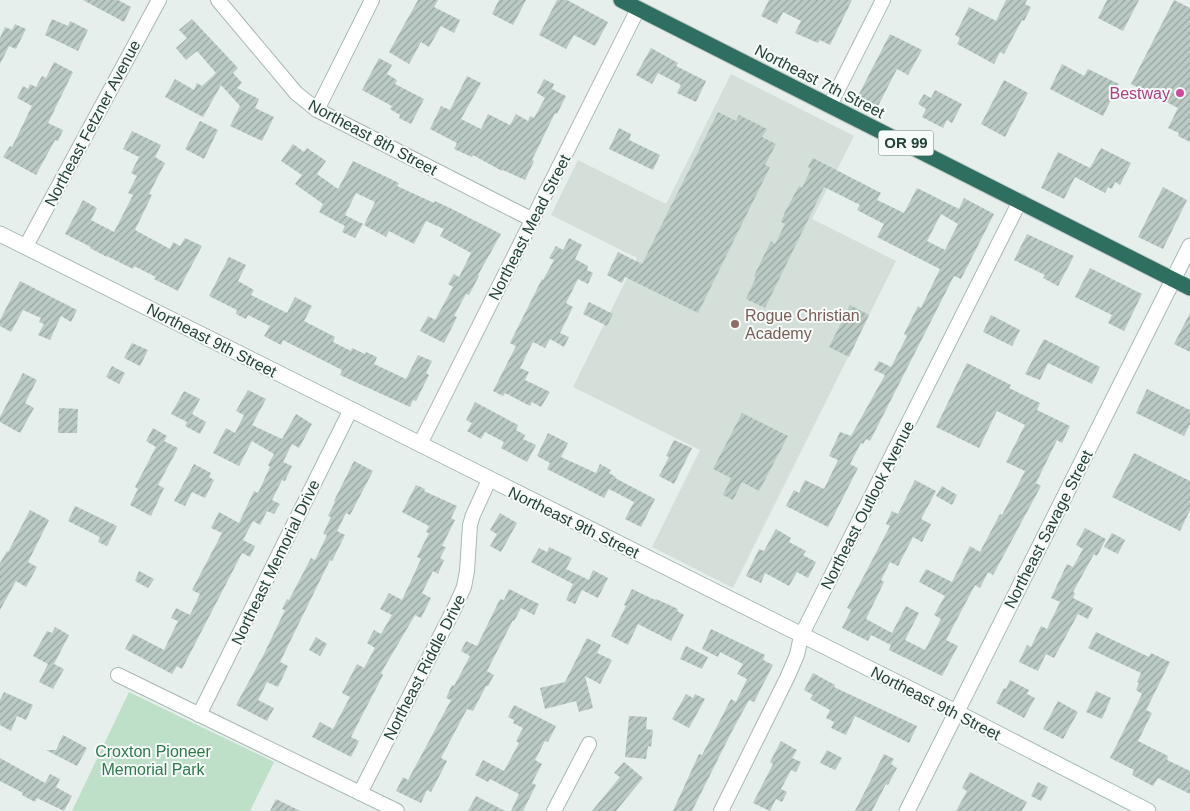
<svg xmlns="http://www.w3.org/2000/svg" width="1190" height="811" font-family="Arial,sans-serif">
<defs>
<pattern id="building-hatch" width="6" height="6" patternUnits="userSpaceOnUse" patternTransform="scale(1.25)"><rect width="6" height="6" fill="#bbcac4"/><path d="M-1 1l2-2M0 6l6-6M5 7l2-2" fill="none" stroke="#98a6a0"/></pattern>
</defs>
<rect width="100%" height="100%" fill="#e6efeb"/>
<path fill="#d4dfda" d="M731,74L854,136L812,219L896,261L733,588L652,547L700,450L573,387L637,258L551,215L578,160L666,204Z"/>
<path fill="#bfe0c8" d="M129,692L274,762L250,811H72Z"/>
<g fill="url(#building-hatch)" fill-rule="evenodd">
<path d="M83,0H118L131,7L124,22Z"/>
<path d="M418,0H438L434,7L460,20L454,33L441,26L429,47L421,42L409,64L389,52Z"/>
<path d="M499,0H526L513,25L492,14Z"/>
<path d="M557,0H567L608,22L595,46L574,35L566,49L539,35Z"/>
<path d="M769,0H852L830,45L820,40L818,43L795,33L801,21L783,12L777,24L761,16Z"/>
<path d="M1006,0H1027L1025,4L1031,7L1024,21L1022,20L1004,54L1000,52L994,64L957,44L960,38L955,35L969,7L996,21Z"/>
<path d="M1107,0H1139L1123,31L1098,18Z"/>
<path d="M1174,0L1190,8V142L1178,136L1179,133L1168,128L1178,108L1131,84Z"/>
<path d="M52,19L68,26L70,21L88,30L78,51L45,35Z"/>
<path d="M192,19L238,68L233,73L242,83L237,88L259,99L255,108L274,117L262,141L230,126L240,106L221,85L203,117L165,97L175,79L194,90L197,83L202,86L216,73L197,51L186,60L176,48L187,38L179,30Z"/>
<path d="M15,24L26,29L16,49L9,46L0,64V38L5,27L12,30Z"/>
<path d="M890,34L922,50L908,75L897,69L878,106L858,96Z"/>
<path d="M651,48L678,63L676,66L706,81L696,102L677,93L681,85L658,73L652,84L636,75Z"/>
<path d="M379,58L392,65L387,74L397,80L395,84L424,99L411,124L399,118L400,115L390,109L392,106L362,90Z"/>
<path d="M54,62L73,72L48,123L63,130L58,141L55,140L36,175L3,157L10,146L12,147L32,106L17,98L23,86L28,89L30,84L36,87L42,76L46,78Z"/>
<path d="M1062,64L1084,76L1088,69L1119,84L1103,116L1050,89Z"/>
<path d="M467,76L481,83L461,119L481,129L488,114L510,125L516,114L528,121L530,116L534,118L545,98L537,93L544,79L554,84L552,89L566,96L557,114L555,113L532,160L534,161L525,180L503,170L502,171L473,155L472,157L454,149L457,143L430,129L441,106L450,110Z"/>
<path d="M1004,80L1028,93L1005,137L981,124Z"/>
<path d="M935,90L962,104L952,123L947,120L943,128L922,117L926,109L918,104L924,94L931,98Z"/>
<path d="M718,112L736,121L739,115L767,129L762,137L776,144L765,165L770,167L698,313L625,277L622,283L607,275L618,252L642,264Z"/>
<path d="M200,121L218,130L204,159L185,149Z"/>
<path d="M619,128L631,134L629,140L660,155L653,170L609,149Z"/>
<path d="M132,131L161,145L155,157L165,163L149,194L152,195L135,230L170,249L173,242L180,246L185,238L202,246L178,291L154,279L156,277L134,266L133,269L107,256V257L90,248L91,247L65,234L83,200L97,208L91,220L114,232L133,195L128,193L137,176L131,173L139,157L123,149Z"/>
<path d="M293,144L304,152L307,148L326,161L317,174L338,189L353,161L399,183L397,186L434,203L435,201L454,210L501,234L478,275L479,276L469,295L466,294L454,316L457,317L444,343L420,331L428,316L435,320L453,287L448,284L454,274L459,277L471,253L440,236L444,229L426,221L414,244L389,231L386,237L364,225L375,202L356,193L345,215L363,224L355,238L342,232L345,226L319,212L323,204L295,184L302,175L281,161Z"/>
<path d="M1101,148L1131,163L1120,185L1115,182L1112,189L1108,187L1105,193L1075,177L1064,199L1041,188L1058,152L1090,168Z"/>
<path d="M813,158L881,193L877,200L904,213L917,188L959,209L964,198L994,214L961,279L954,276L870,441L866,439L863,444L861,443L850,464L858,468L828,527L786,506L794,490L799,493L805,480L824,489L838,460L829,456L840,432L851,436L885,375L874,370L879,361L891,367L907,336L904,334L918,306L921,308L940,269L877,237L884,224L857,210L860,205L824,187L765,308L746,299L756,277L754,276L771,241L775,244L785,224L781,222L785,212L799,186L802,188L811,169L808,167ZM941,214L958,224L945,250L927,241Z"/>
<path d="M1163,187L1187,200L1163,249L1138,237Z"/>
<path d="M1027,234L1074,256L1058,286L1043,278L1045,275L1014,260Z"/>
<path d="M569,238L582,245L575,259L588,266L587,270L593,273L588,284L578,279L566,303L573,307L560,333L569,337L564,347L550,339L545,348L533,342L520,368L529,372L525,380L550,392L541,407L532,402L530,406L505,393L503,396L493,391L516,346L510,343L542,279L543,280L554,260L549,258L556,246L563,250Z"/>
<path d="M229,257L246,265L238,281L254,290L251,295L287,313L295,297L312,306L304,321L335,337L333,342L351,351L352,348L365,354L366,352L377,357L374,364L406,379L418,355L432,361L426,373L429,375L416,401L413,400L410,407L340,375L342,370L283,340L281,345L264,336L270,326L248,315L246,319L236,314L237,310L209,296Z"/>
<path d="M1090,268L1142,294L1124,331L1108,323L1112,315L1075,297Z"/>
<path d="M20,281L77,310L71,322L61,316L50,340L38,335L44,324L39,322L41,318L23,310L11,332L0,326V320Z"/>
<path d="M589,302L613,314L607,326L583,314Z"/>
<path d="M850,305L869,315L849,357L829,347Z"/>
<path d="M1190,313V352L1174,344Z"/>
<path d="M991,315L1020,330L1012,346L983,332Z"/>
<path d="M1044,339L1100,367L1092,384L1048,363L1040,380L1025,374Z"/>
<path d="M132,343L148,350L140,366L124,358Z"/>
<path d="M967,363L1011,385L1009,388L1040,403L1037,410L1070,426L1062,443L1057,440L1036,483L1041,486L993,575L988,572L980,588L975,585L946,640L958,646L942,676L889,650L891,645L871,635L868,641L842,628L851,610L847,608L890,526L886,524L892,511L898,514L915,480L936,491L921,519L931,524L922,542L913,537L898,566L890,562L881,580L884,582L866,619L892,633L906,606L919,613L905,640L925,650L941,619L934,615L945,596L919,582L926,569L952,582L970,546L980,552L1000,514L1002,515L1025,471L1006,462L1025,425L997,411L979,448L936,427Z"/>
<path d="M112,366L125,373L119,384L106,377Z"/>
<path d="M23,373L37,380L25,403L34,408L20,433L0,422V417Z"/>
<path d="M1147,389L1190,410V424L1184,436L1136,413Z"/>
<path d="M248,390L266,399L252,425L282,439L296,414L312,424L299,448L292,444L283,462L292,466L285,481L282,480L272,500L280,504L274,514L267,511L260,525L253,521L243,540L255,546L250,557L242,553L182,669L177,666L172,674L125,649L133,634L164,650L178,621L171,618L176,608L190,615L200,594L192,590L222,533L211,528L219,512L239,523L254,491L258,493L270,467L268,465L274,454L252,441L239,466L213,453L226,428L235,433L244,415L236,411Z"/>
<path d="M184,391L200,399L192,414L206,422L200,434L185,426L187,422L171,414Z"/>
<path d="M475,402L518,425L516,430L525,435L523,439L536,445L527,462L501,448L504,442L485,432L481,439L467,431L472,423L466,420Z"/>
<path d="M59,408L78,409L77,433H58Z"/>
<path d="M742,413L788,436L759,491L742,482L733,500L723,495L731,478L713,469Z"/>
<path d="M153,428L167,436L164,441L178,448L158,485L164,488L151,516L130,505L138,489L135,487L156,447L146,441Z"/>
<path d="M548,433L568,443L561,457L596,473L600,464L611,470L609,473L616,477L615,478L655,499L641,527L625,519L634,502L609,489L604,498L547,469L550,463L537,456Z"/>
<path d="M674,440L692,448L674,484L659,476L669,457L666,456Z"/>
<path d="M1134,453L1190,481V510L1180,531L1112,497Z"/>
<path d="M354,461L373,471L350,515L346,513L337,531L345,535L332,561L330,560L280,662L288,666L278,687L267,682L258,700L274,708L267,721L236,705L264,654L285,610L282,609L287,599L289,600L311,558L315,560L327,535L323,534L331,517L328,516L335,502L334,501Z"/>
<path d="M194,464L211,473L209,477L214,480L205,498L192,492L185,506L174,501Z"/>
<path d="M416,485L425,489L424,491L457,506L451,518L455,520L442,546L446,547L440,558L444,560L438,574L433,571L422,593L431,598L421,618L415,615L381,673L383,675L351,737L359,741L351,757L312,737L320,722L333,729L350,697L342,693L357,664L364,668L375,648L367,643L374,630L381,634L392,615L380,609L389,593L402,600L421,559L417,557L429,533L426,532L429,526L402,512Z"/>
<path d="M942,486L957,495L952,505L936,496Z"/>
<path d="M75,506L117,526L107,546L98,542L100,537L68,521Z"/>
<path d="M30,510L49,520L28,562L37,567L26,587L16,581L0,610V563L7,551L8,552Z"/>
<path d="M500,513L517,523L501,552L490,546L497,534L490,530Z"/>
<path d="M1085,528L1106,539L1097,556L1094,554L1073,592L1075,593L1073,598L1093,608L1088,619L1078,614L1054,658L1046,654L1038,671L1019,662L1027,645L1031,647L1041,626L1047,629L1060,602L1051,598L1067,564L1073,567L1083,549L1076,545Z"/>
<path d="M776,529L791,538L789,542L806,551L803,555L816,562L808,578L797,572L789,586L765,573L761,583L746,576L759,549L764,551Z"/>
<path d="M1112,533L1125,540L1118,554L1104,547Z"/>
<path d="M549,547L572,558L566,569L589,580L593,570L608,578L598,598L582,590L575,604L566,600L573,584L531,562L539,548L547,552Z"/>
<path d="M139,571L154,579L148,588L135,581Z"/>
<path d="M509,589L539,604L534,615L521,608L514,621L513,620L487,671L494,675L488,686H486L473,711L467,709L441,758L447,761L431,792L427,790L421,803L396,791L403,777L408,780L451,700L446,698L452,685L454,686L470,656L461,651L466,641L477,646L500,599L504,600Z"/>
<path d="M632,589L655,600L656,599L678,609L677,611L684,615L671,641L638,624L628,645L611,636L626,606L624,605Z"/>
<path d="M55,627L69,635L54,664L64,669L53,689L39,682L48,664L33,656L47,631L52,633Z"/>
<path d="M711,629L765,655L763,660L773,665L754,702L749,700L731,733L692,811H673L699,754L702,755L731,699L736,702L747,679L737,674L743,664L720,652L718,657L702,649Z"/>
<path d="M1096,632L1149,657L1151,653L1170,662L1146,710L1152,713L1138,741L1168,756L1167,760L1190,771V794L1158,778L1153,786L1132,775L1134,770L1110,758L1142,694L1136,690L1139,683L1137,682L1141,673L1088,648Z"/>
<path d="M316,637L327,644L320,656L309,650Z"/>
<path d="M587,638L601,645L597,653L612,660L600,684L585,676L593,708L579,712L576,701L545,709L540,688L565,682Z"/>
<path d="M686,646L708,657L702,669L680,659Z"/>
<path d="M813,673L835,685L834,687L917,726L909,743L855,716L846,735L831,728L834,722L826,718L830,710L810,699L813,695L804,690Z"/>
<path d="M1010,680L1029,690L1027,694L1035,698L1024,718L996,703L1004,688L1006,689Z"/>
<path d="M1096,691L1111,698L1102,719L1086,712Z"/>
<path d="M4,692L33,705L26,720L17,716L11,731L0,725V700Z"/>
<path d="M686,694L693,698L695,694L705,699L689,728L672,719Z"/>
<path d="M1058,701L1078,712L1063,739L1043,729Z"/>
<path d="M514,705L556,726L548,742L545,741L535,760L542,764L532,783L536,785L523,811H511L519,794L490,779L488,782L475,775L483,760L504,771L519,743L516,741L523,728L513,723L514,720L508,717Z"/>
<path d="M629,716L647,717L646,729L653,730L651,747L648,746L646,759L625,757Z"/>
<path d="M63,735L87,748L77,766L46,750H56Z"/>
<path d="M781,741L797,750L792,758L801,762L796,772L791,770L781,789L787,792L782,802L776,799L770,811L753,803L773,764L770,762Z"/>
<path d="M827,750L842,758L835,770L820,763Z"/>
<path d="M884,754L894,759L891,764L897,768L888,785L886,784L872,811H855Z"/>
<path d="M0,758L45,783L50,774L60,779L56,787L72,796L64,811L37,798L35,802L22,795L23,793L0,781Z"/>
<path d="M624,762L643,778L616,811H592L620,777L614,773Z"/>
<path d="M970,772L1027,802L1022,811H956L967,791L962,788Z"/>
<path d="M1038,782L1048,787L1041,801L1031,796Z"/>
<path d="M476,796L505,811H468Z"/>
<path d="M276,799L300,811H270Z"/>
</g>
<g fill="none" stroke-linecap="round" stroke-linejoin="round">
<g stroke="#a8b8b2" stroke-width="16">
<g id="street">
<path d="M218,0L296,93L317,110L533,220"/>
<path d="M830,105L883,0"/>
<path d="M317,110L372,0"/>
<path d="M26,246L159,0"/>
<path d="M420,444L638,9"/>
<path d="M118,675L397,811"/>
<path d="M199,715L351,409"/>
<path d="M360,793L455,607L464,587L467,571L470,525L473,515L489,480"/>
<path d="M554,811L589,744"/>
<path d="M721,811L787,678L797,655L801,636L1020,201"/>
</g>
</g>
<g stroke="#a4bbb3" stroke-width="17">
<g id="secondary">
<path d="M0,234L956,712L1148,811"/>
<path d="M907,811L1190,246"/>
</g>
</g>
<g stroke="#c2cac8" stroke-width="17">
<path id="highway" d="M621,0L1190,288"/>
</g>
<use href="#street" stroke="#fff" stroke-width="14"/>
<use href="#secondary" stroke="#fff" stroke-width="15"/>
<use href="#highway" stroke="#2f6f62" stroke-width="15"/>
</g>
<circle fill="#d1479c" stroke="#f7fbf9" stroke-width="2" cx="1180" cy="93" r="5"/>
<circle fill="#8d6e63" stroke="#f7fbf9" stroke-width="2" cx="735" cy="324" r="5"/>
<g text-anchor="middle" stroke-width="4" stroke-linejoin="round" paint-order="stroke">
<rect fill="#f7fbf9" stroke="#637a73" stroke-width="1" x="878.5" y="130.5" width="55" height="25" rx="4"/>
<g font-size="15" font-weight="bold" fill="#24423a">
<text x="906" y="148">OR 99</text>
</g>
<g font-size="16" fill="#24423a" stroke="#f7fbf9">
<text transform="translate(820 81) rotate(27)" y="6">Northeast 7th Street</text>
<text transform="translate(92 123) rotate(-62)" y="6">Northeast Fetzner Avenue</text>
<text transform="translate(373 137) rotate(28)" y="6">Northeast 8th Street</text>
<text transform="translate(529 227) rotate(-63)" y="6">Northeast Mead Street</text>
<text transform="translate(212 340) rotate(27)" y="6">Northeast 9th Street</text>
<text transform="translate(867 505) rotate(-63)" y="6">Northeast Outlook Avenue</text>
<text transform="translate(574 522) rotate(26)" y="6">Northeast 9th Street</text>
<text transform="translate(1048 529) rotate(-63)" y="6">Northeast Savage Street</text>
<text transform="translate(275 562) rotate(-64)" y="6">Northeast Memorial Drive</text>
<text transform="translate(424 667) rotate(-63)" y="6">Northeast Riddle Drive</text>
<text transform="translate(936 703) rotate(27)" y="6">Northeast 9th Street</text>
</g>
<g font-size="16" fill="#b23c85" stroke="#f7fbf9" text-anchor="end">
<text x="1170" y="99">Bestway</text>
</g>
<g font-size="16" fill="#785e54" stroke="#f7fbf9" text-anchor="start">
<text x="745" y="321">Rogue Christian<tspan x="745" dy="18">Academy</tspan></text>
</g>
<g font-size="16" fill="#2d7a4b" stroke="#f7fbf9">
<text x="153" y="757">Croxton Pioneer<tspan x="153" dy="18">Memorial Park</tspan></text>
</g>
</g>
</svg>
